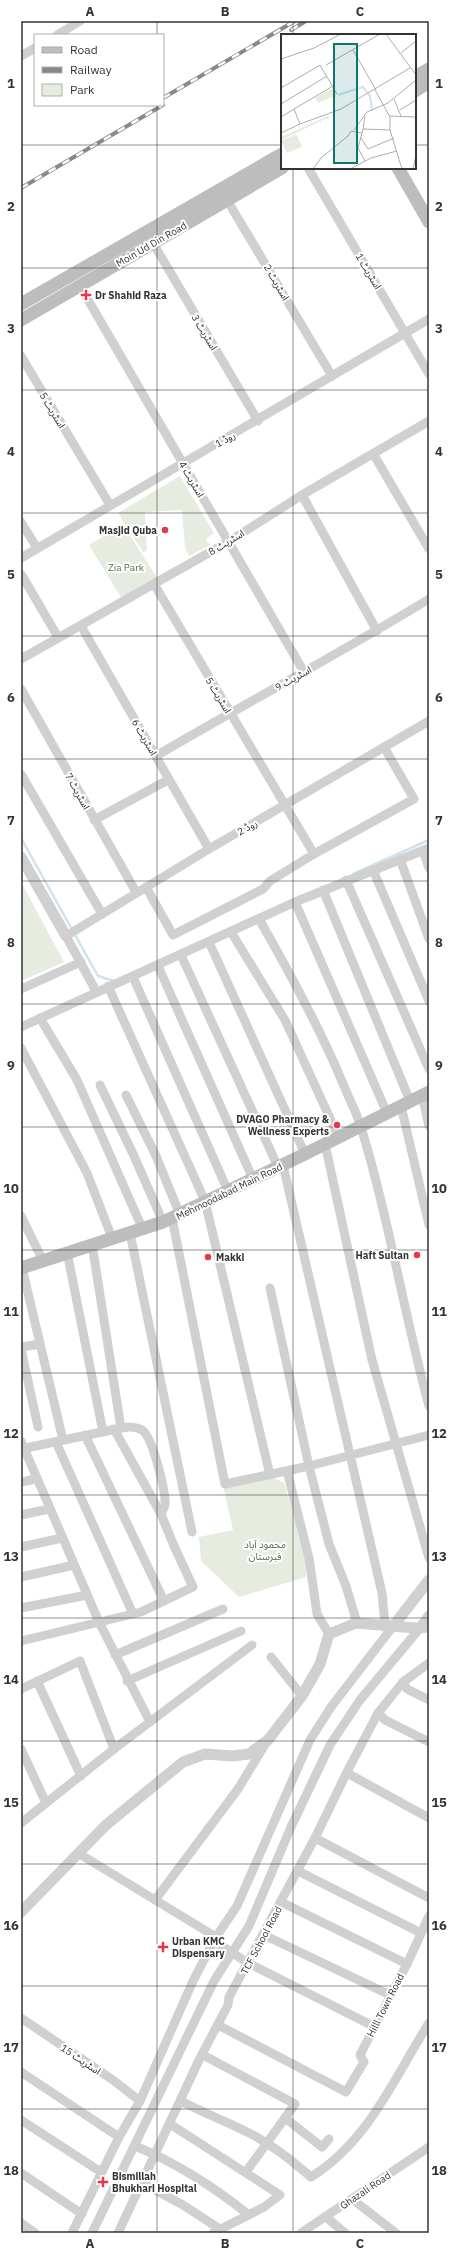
<svg xmlns="http://www.w3.org/2000/svg" width="450" height="2254" font-family="'IBM Plex Sans','Noto Sans Arabic',sans-serif">
<rect width="100%" height="100%" fill="#fff"/>
<g fill="#e6ecdf">
<path d="M180,476L214,533L206,539L210,545L189,556L185,548L182,510L145,512L147,551L143,552L118,513Z"/>
<path d="M123,524L157,578L122,599L89,545Z"/>
<path d="M21,882L64,962L21,981Z"/>
<path d="M270,1476L284,1483L305,1552L306,1577L239,1597L201,1561L199,1537L233,1530L223,1486Z"/>
</g>
<g fill="none" stroke-linecap="round" stroke-linejoin="round">
<g stroke="#cfe2ee" stroke-width="2.5">
<path d="M21,838L98,976L114,981"/>
<path d="M353,874L429,840"/>
</g>
<g stroke="#d0d0d0" stroke-width="9">
<path d="M57,35L80,21"/>
<path d="M21,56L35,48"/>
<path d="M308,168L429,374"/>
<path d="M224,195L332,376"/>
<path d="M153,243L258,421"/>
<path d="M80,286L304,672"/>
<path d="M21,356L110,505"/>
<path d="M374,455L429,549"/>
<path d="M302,495L377,631"/>
<path d="M21,522L37,548"/>
<path d="M21,558L429,319"/>
<path d="M21,574L58,637"/>
<path d="M81,626L209,849"/>
<path d="M21,659L228,542L302,495L429,421"/>
<path d="M21,689L136,892"/>
<path d="M156,756C246,703 339,654 429,599"/>
<path d="M21,774L102,914"/>
<path d="M94,820L168,780"/>
<path d="M423,851L429,868"/>
<path d="M314,854L414,799L384,747"/>
<path d="M400,859L429,939"/>
<path d="M373,870L429,1001"/>
<path d="M346,880L429,1069"/>
<path d="M146,887L173,935L263,889L270,881L314,854L154,584"/>
<path d="M323,890L410,1101"/>
<path d="M295,902L387,1113"/>
<path d="M259,919C290,973 320,1028 344,1086C349,1099 357,1113 361,1127C389,1219 404,1314 429,1406"/>
<path d="M231,932L285,1020L339,1138"/>
<path d="M209,942L305,1154"/>
<path d="M181,955L278,1167"/>
<path d="M158,966L253,1179"/>
<path d="M133,977L228,1191"/>
<path d="M108,986L205,1201L270,1475"/>
<path d="M21,989L81,962"/>
<path d="M96,991L66,936L209,849L429,721"/>
<path d="M40,1018L77,1080L143,1230"/>
<path d="M21,1027L295,902L429,848"/>
<path d="M21,1048L87,1173L112,1238"/>
<path d="M100,1085L134,1156L163,1222"/>
<path d="M126,1095L156,1156L180,1215"/>
<path d="M422,1095L429,1126"/>
<path d="M401,1106L429,1225"/>
<path d="M325,1144L372,1360L429,1558"/>
<path d="M283,1165L382,1593L385,1624"/>
<path d="M21,1216L43,1261"/>
<path d="M172,1218L225,1484L309,1466L429,1435"/>
<path d="M130,1233L192,1532"/>
<path d="M92,1244L121,1428"/>
<path d="M67,1252L103,1432"/>
<path d="M22,1268L63,1440"/>
<path d="M270,1288L309,1466L329,1544L346,1586L357,1623"/>
<path d="M21,1347L40,1344"/>
<path d="M21,1349L38,1427"/>
<path d="M85,1435L164,1601"/>
<path d="M21,1441L99,1622L150,1722"/>
<path d="M56,1442L133,1614"/>
<path d="M21,1449L121,1428C128,1427 135,1426 142,1430C153,1437 166,1493 165,1505C164,1508 162,1511 161,1514"/>
<path d="M287,1471L309,1558L317,1614L329,1634"/>
<path d="M21,1482L36,1479"/>
<path d="M21,1515L49,1509"/>
<path d="M21,1547L62,1538"/>
<path d="M21,1577L74,1565"/>
<path d="M21,1608L87,1595"/>
<path d="M21,1641L141,1612L193,1587L174,1546L161,1514L114,1429"/>
<path d="M115,1655L223,1609"/>
<path d="M271,1657L302,1696"/>
<path d="M37,1681L81,1776"/>
<path d="M127,1681L241,1631"/>
<path d="M403,1682L407,1689L429,1700"/>
<path d="M21,1689L80,1661L114,1749"/>
<path d="M378,1713L385,1720L429,1742"/>
<path d="M21,1749L46,1803"/>
<path d="M347,1773L429,1818"/>
<path d="M21,1823L114,1749L252,1645"/>
<path d="M315,1838L429,1898"/>
<path d="M78,1853L216,1937"/>
<path d="M298,1871L421,1933"/>
<path d="M155,1900L238,1789L266,1743"/>
<path d="M281,1902L407,1964"/>
<path d="M264,1935L390,1995"/>
<path d="M214,1941L248,1963L375,2027"/>
<path d="M21,2018L113,2080L140,2101"/>
<path d="M218,2025L346,2092L364,2062L360,2055L407,1964L429,1916"/>
<path d="M203,2055L295,2104L246,2172"/>
<path d="M21,2072L119,2137"/>
<path d="M181,2101C203,2113 224,2120 245,2131C269,2142 291,2160 311,2177C369,2141 394,2078 429,2023"/>
<path d="M285,2118L322,2147L329,2139"/>
<path d="M21,2120L101,2172"/>
<path d="M170,2124L280,2195L264,2207L213,2233"/>
<path d="M135,2146C177,2163 214,2187 249,2215"/>
<path d="M21,2173L82,2214"/>
<path d="M142,2183L183,2205L220,2229"/>
<path d="M352,2199L396,2233"/>
<path d="M326,2217L345,2233"/>
<path d="M21,2223L35,2233"/>
<path d="M72,2233L119,2137L140,2101L193,1981L216,1937L237,1906L310,1740L331,1707L394,1625"/>
<path d="M92,2233L214,1981L249,1926L291,1827L330,1745L360,1700L420,1628"/>
<path d="M118,2233L200,2058L228,2005L229,1997L315,1838L348,1770L378,1713L403,1682L429,1663"/>
<path d="M301,2233L429,2147"/>
</g>
<g stroke="#d0d0d0" stroke-width="11">
<path d="M21,857L66,936"/>
<path d="M394,1625L429,1580"/>
<path d="M420,1628L429,1616"/>
<path d="M21,1912L106,1825L183,1762L205,1754L233,1756L249,1754L268,1740L302,1696L320,1664L329,1634L356,1623L415,1628L429,1627"/>
</g>
<g stroke="#bdbdbd" stroke-width="13">
<path d="M415,77L429,69"/>
<path d="M415,91L429,82"/>
<path d="M398,168L429,222"/>
<path d="M21,304L282,154"/>
<path d="M21,320L282,168"/>
<path d="M21,1268L163,1222L305,1154L429,1092"/>
</g>
<g stroke="#888" stroke-width="4">
<g id="rail">
<path d="M291,30L306,21"/>
<path d="M163,98L295,21"/>
<path d="M21,188L163,105"/>
</g>
</g>
<use href="#rail" stroke="#fff" stroke-width="2.5" stroke-dasharray="8" stroke-linecap="butt"/>
</g>
<path fill="none" stroke="#333" stroke-width="1" stroke-opacity="0.55" d="M157,21V35M293,21V35M157,105V2233M21,145H282M415,145H429M293,168V2233M21,268H429M21,390H429M21,513H429M21,636H429M21,759H429M21,881H429M21,1004H429M21,1127H429M21,1250H429M21,1373H429M21,1495H429M21,1618H429M21,1741H429M21,1864H429M21,1986H429M21,2109H429"/>
<g fill="#e63946" stroke="#fff" stroke-width="1.5">
<path d="M84 289h4v4h4v4h-4v4h-4v-4h-4v-4h4z"/>
<circle cx="165" cy="530" r="4"/>
<circle cx="337" cy="1125" r="4"/>
<circle cx="417" cy="1255" r="4"/>
<circle cx="208" cy="1257" r="4"/>
<path d="M161 1941h4v4h4v4h-4v4h-4v-4h-4v-4h4z"/>
<path d="M101 2176h4v4h4v4h-4v4h-4v-4h-4v-4h4z"/>
</g>
<g text-anchor="middle" stroke-width="4" stroke-linejoin="round" paint-order="stroke">
<g font-size="10" fill="#333" stroke="#fff">
<text transform="translate(151 244) rotate(-30)" y="4">Moin Ud Din Road</text>
<text transform="translate(369 271) rotate(59)" y="4">اسٹریٹ 1</text>
<text transform="translate(277 282) rotate(60)" y="4">اسٹریٹ 2</text>
<text transform="translate(205 332) rotate(59)" y="4">اسٹریٹ 3</text>
<text transform="translate(53 410) rotate(59)" y="4">اسٹریٹ 5</text>
<text transform="translate(225 439) rotate(-29)" y="4">روڈ 1</text>
<text transform="translate(192 479) rotate(60)" y="4">اسٹریٹ 4</text>
<text transform="translate(226 542) rotate(-31)" y="4">اسٹریٹ 8</text>
<text transform="translate(293 678) rotate(-29)" y="4">اسٹریٹ 9</text>
<text transform="translate(219 695) rotate(59)" y="4">اسٹریٹ 5</text>
<text transform="translate(145 737) rotate(60)" y="4">اسٹریٹ 6</text>
<text transform="translate(78 791) rotate(61)" y="4">اسٹریٹ 7</text>
<text transform="translate(247 827) rotate(-30)" y="4">روڈ 2</text>
<text transform="translate(229 1191) rotate(-26)" y="4">Mehmoodabad Main Road</text>
<text transform="translate(261 1940) rotate(-62)" y="4">TCF School Road</text>
<text transform="translate(385 2005) rotate(-63)" y="4">Hilll Town Road</text>
<text transform="translate(81 2059) rotate(34)" y="4">اسٹریٹ 15</text>
<text transform="translate(365 2190) rotate(-34)" y="4">Ghazali Road</text>
</g>
<g font-size="10" font-weight="bold" fill="#333" stroke="#fff" text-anchor="start">
<text x="95" y="299">Dr Shahid Raza</text>
<text x="157" y="534" text-anchor="end">Masjid Quba</text>
<text x="329" y="1123" text-anchor="end">DVAGO Pharmacy &amp;<tspan x="329" dy="12">Wellness Experts</tspan></text>
<text x="409" y="1259" text-anchor="end">Haft Sultan</text>
<text x="216" y="1261">Makki</text>
<text x="172" y="1945">Urban KMC<tspan x="172" dy="12">Dispensary</tspan></text>
<text x="112" y="2180">Bismillah<tspan x="112" dy="12">Bhukhari Hospital</tspan></text>
</g>
<g font-size="10" fill="#56703f" stroke="#fff">
<text x="126" y="571">Zia Park</text>
<text x="265" y="1548">محمود آباد<tspan x="265" dy="12">قبرستان</tspan></text>
</g>
</g>
<g transform="translate(281 34)">
<rect width="135" height="135" fill="#fff"/>
<path d="M52,54L56,61L37,69L34,64ZM47,82L48,85H44L0,106V103ZM15,100L21,112L14,116L12,112L13,116L6,119L0,107Z" fill="#e6ecdf"/>
<path fill="none" stroke="#cfe2ee" stroke-width="2" d="M57,61L82,53L89,62L91,76"/>
<path fill="none" stroke="#adadad" stroke-width="1" d="M105,0L135,41M72,16L95,56M120,19L135,7M0,25L33,14L60,0M45,31L99,0M0,54L39,31L56,60M94,56L109,83V96L121,135M113,65L120,82M0,70L46,42M13,75L52,52M119,76L135,66M108,82L135,83M0,83L13,75L19,90L60,75L129,34M82,95L84,82M73,96L86,78L107,69L135,46M0,99L19,90M80,104L87,115L113,104M84,127L77,114L82,95L109,96M32,135L40,124L67,102L70,97L81,99M69,135L90,124L116,117M132,135L135,121"/>
<path fill="#0f766e" fill-opacity="0.15" stroke="#0f766e" stroke-width="2" d="M53,10H76V129H53Z"/>
<rect width="135" height="135" fill="none" stroke="#333" stroke-width="2"/>
</g>
<rect width="450" height="2254" fill="none" stroke="#ffffff" stroke-width="44"/>
<rect x="34" y="34" width="130" height="72" fill="#ffffff" stroke="#adadad"/>
<rect x="42" y="47" width="20" height="6" fill="#bdbdbd" stroke="#adadad"/>
<text x="70" y="54" font-size="12" fill="#333333">Road</text>
<rect x="42" y="67" width="20" height="6" fill="#888888" stroke="#adadad"/>
<text x="70" y="74" font-size="12" fill="#333333">Railway</text>
<rect x="42" y="84" width="20" height="12" fill="#e6ecdf" stroke="#adadad"/>
<text x="70" y="94" font-size="12" fill="#333333">Park</text>
<rect x="22" y="22" width="406" height="2210" fill="none" stroke="#333" stroke-width="1.5"/>
<g font-size="13" text-anchor="middle" font-weight="bold" fill="#333">
<text x="90" y="16">A</text>
<text x="225" y="16">B</text>
<text x="360" y="16">C</text>
<text x="11" y="88">1</text>
<text x="439" y="88">1</text>
<text x="11" y="211">2</text>
<text x="439" y="211">2</text>
<text x="11" y="333">3</text>
<text x="439" y="333">3</text>
<text x="11" y="456">4</text>
<text x="439" y="456">4</text>
<text x="11" y="579">5</text>
<text x="439" y="579">5</text>
<text x="11" y="702">6</text>
<text x="439" y="702">6</text>
<text x="11" y="825">7</text>
<text x="439" y="825">7</text>
<text x="11" y="947">8</text>
<text x="439" y="947">8</text>
<text x="11" y="1070">9</text>
<text x="439" y="1070">9</text>
<text x="11" y="1193">10</text>
<text x="439" y="1193">10</text>
<text x="11" y="1316">11</text>
<text x="439" y="1316">11</text>
<text x="11" y="1438">12</text>
<text x="439" y="1438">12</text>
<text x="11" y="1561">13</text>
<text x="439" y="1561">13</text>
<text x="11" y="1684">14</text>
<text x="439" y="1684">14</text>
<text x="11" y="1807">15</text>
<text x="439" y="1807">15</text>
<text x="11" y="1930">16</text>
<text x="439" y="1930">16</text>
<text x="11" y="2052">17</text>
<text x="439" y="2052">17</text>
<text x="11" y="2175">18</text>
<text x="439" y="2175">18</text>
<text x="90" y="2248">A</text>
<text x="225" y="2248">B</text>
<text x="360" y="2248">C</text>
</g>
</svg>
